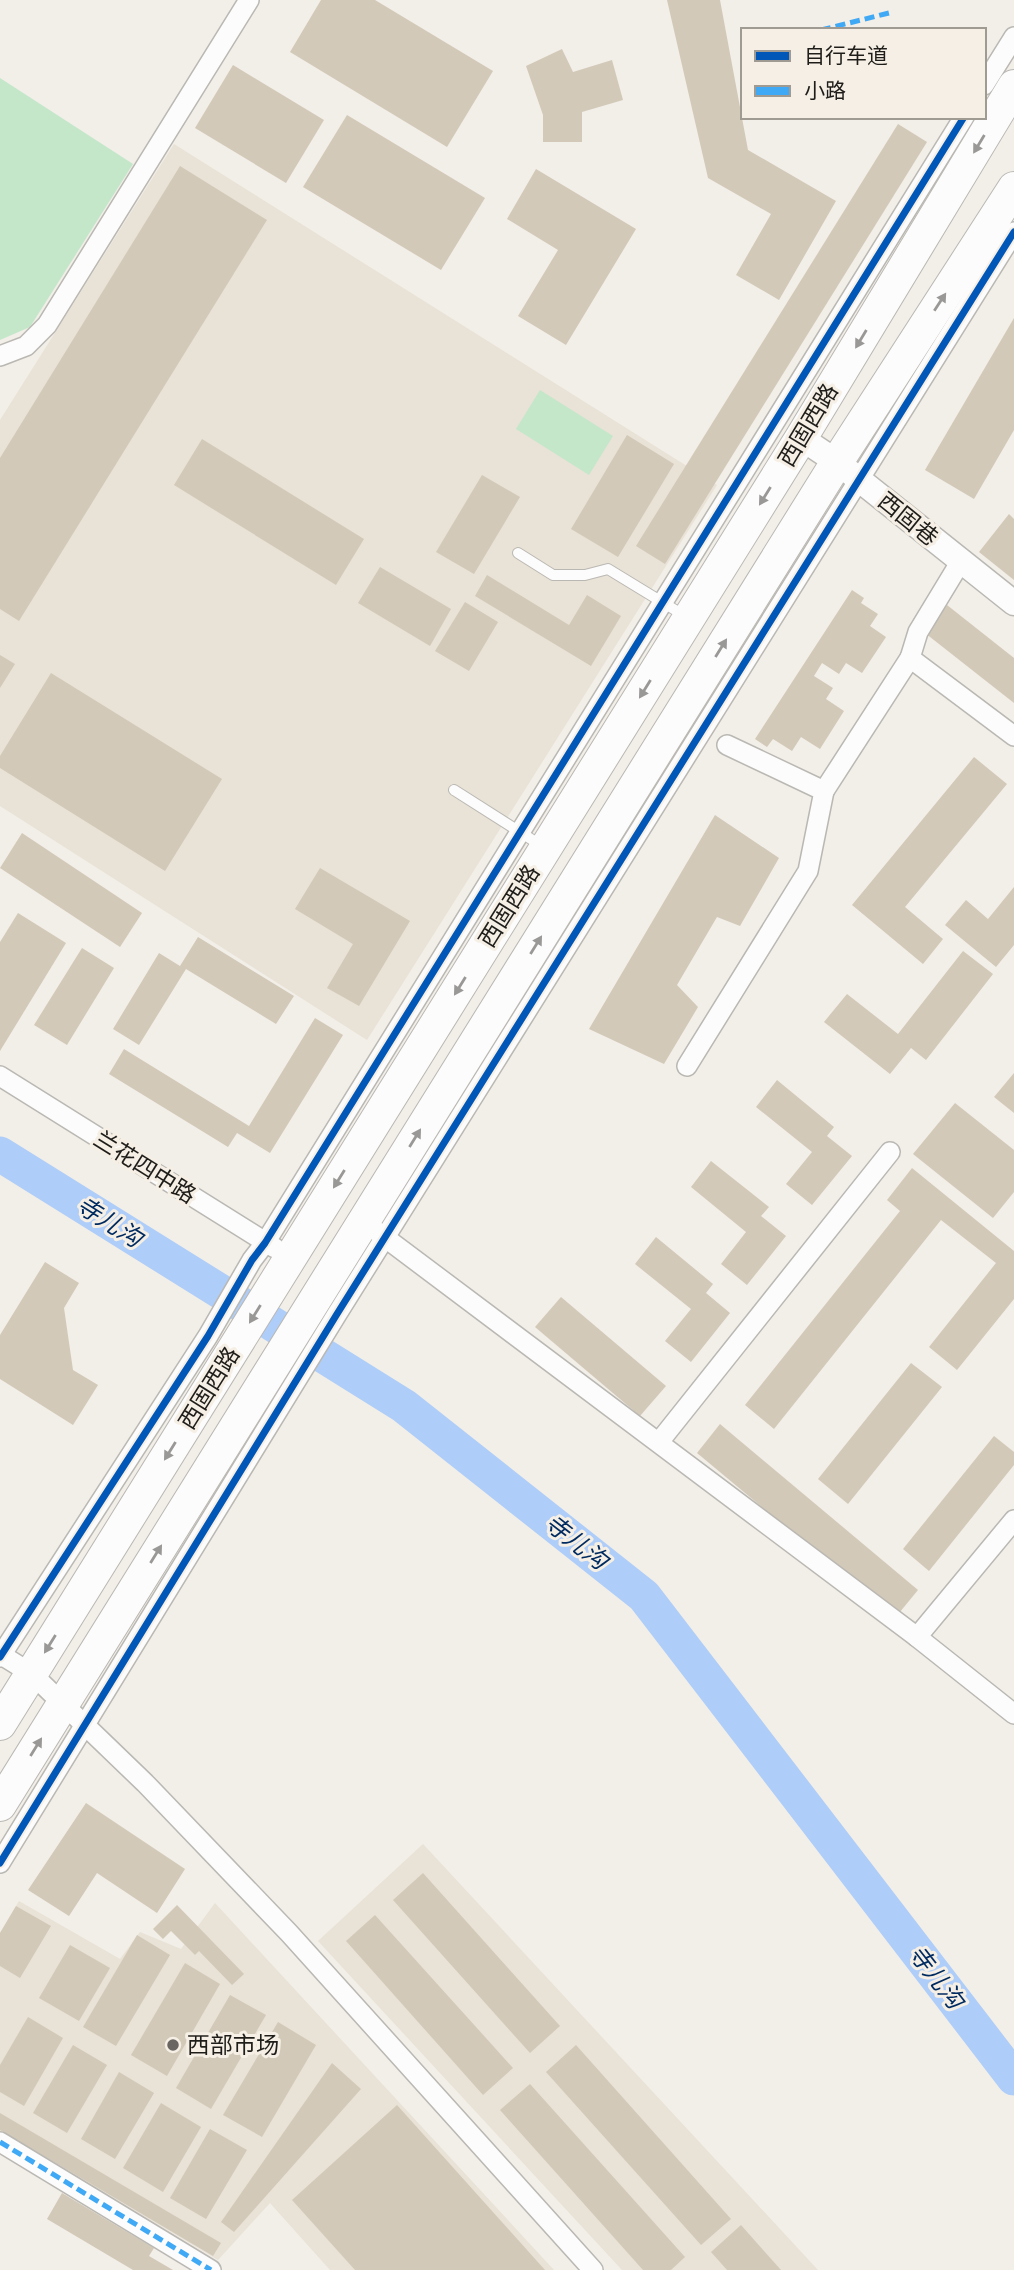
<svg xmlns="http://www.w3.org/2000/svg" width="1014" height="2270" font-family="Cabin,'Noto Sans SC',sans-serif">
<rect width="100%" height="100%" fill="#f2eee8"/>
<g fill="#e9e2d6">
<path d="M174,144L717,485L367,1040L0,806V420Z"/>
<path d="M423,1844L818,2270H622L318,1941Z"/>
<path d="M19,1901L120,1959L140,1932L181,1949L215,1903L554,2270H330L270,2203L218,2260L0,2131V1933Z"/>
</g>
<g fill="#c4e7ca">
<path d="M0,78L133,164L30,327L0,340Z"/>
<path d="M540,390L613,436L589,475L516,429Z"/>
</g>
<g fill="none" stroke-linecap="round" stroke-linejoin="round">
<path stroke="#aecdf8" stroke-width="35" d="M0,1154L404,1406L644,1596L1014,2078"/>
</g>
<g fill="#d3c9b8">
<path d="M321,0H375L493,71L447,147L290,52Z"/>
<path d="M667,0H720L748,150L836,201L779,300L736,275L771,214L708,178Z"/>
<path d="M562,49L573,72L612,60L623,100L582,112V142H543V115L526,66Z"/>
<path d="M233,65L324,120L286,183L195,128Z"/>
<path d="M347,115L485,198L441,270L303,187Z"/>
<path d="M898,124L927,142L665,564L636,546Z"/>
<path d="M180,166L267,220L19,621L0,609V458Z"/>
<path d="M536,169L636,229L566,345L518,316L558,250L507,219Z"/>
<path d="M1014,318V430L974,499L925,470Z"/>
<path d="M627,435L674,464L618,557L571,529Z"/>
<path d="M202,439L364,539L336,585L174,485Z"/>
<path d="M482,475L520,497L474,574L436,552Z"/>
<path d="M1009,514L1014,519V580L979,552Z"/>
<path d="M380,567L451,609L430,646L358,603Z"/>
<path d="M487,575L569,625L587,595L621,616L591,666L475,596Z"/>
<path d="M852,590L864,598L861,603L878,614L870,626L886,637L862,673L846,663L839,674L822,663L814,676L833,688L826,699L844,711L820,749L801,737L792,751L773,739L767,747L755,739Z"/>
<path d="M465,602L498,622L469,671L435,651Z"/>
<path d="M947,605L1014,658V703L925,633Z"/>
<path d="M0,655L15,664L0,688Z"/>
<path d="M51,673L222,779L165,871L0,768V756Z"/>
<path d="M974,757L1007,784L905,907L943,939L923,964L852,905Z"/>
<path d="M715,815L779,858L740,926L717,917L677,985L698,1007L664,1064L589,1029Z"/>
<path d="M22,833L142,913L120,947L0,868Z"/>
<path d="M320,868L410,921L359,1006L327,988L353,944L295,909Z"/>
<path d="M1014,887V945L996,967L945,925L966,900L988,919Z"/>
<path d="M18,913L66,943L0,1051V942Z"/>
<path d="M198,937L294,996L276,1024L186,969L139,1045L113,1029L159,953L180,966Z"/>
<path d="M82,948L114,968L67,1045L34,1025Z"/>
<path d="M963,951L993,974L926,1060L911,1048L890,1074L824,1022L847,994L898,1034Z"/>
<path d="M315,1018L343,1035L270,1153L237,1133L228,1147L109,1074L124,1049L249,1126Z"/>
<path d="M1014,1073V1113L994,1097Z"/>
<path d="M777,1080L834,1127L827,1136L852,1156L812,1205L786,1184L812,1152L756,1107Z"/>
<path d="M955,1103L1014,1150V1192L993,1218L913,1154Z"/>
<path d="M711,1161L769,1207L761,1216L786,1236L747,1285L721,1264L746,1232L691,1187Z"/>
<path d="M912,1168L1014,1251V1299L957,1370L929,1347L996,1263L941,1220L774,1429L745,1405L900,1211L887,1200Z"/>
<path d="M656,1237L713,1284L706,1293L730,1313L691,1362L665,1341L691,1309L635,1264Z"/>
<path d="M45,1262L79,1283L64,1308L73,1370L98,1385L73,1425L0,1379V1335Z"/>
<path d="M561,1297L666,1386L640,1416L535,1327Z"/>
<path d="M911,1363L942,1387L848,1504L818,1479Z"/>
<path d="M720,1424L918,1590L895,1618L697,1453Z"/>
<path d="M994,1436L1014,1452V1465L929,1571L903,1549Z"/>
<path d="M86,1803L185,1869L157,1913L97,1873L69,1916L28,1890Z"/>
<path d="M423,1873L560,2026L530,2053L393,1900Z"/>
<path d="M177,1905L244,1974L232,1985L199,1951L195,1955L171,1931L163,1939L153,1929Z"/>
<path d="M16,1906L51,1926L20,1978L0,1966V1933Z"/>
<path d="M375,1915L513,2068L483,2095L346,1941Z"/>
<path d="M137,1935L170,1955L116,2046L83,2027Z"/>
<path d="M70,1945L110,1968L79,2021L39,1998Z"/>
<path d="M185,1963L220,1984L167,2076L131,2055Z"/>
<path d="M230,1995L266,2015L211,2109L176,2088Z"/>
<path d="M28,2017L63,2038L24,2106L0,2092V2065Z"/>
<path d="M278,2022L316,2045L262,2137L223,2115Z"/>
<path d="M73,2045L107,2065L67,2133L33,2113Z"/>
<path d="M576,2045L731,2219L701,2245L546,2072Z"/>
<path d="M332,2063L361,2089L234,2232L221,2222Z"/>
<path d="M119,2072L154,2093L115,2159L81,2139Z"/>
<path d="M530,2084L685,2257L671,2270H643L500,2110Z"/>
<path d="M161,2103L201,2127L163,2192L123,2168Z"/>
<path d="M397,2105L545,2270H355L292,2200Z"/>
<path d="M0,2113L221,2243L213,2256L0,2130Z"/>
<path d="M210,2129L247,2150L206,2219L170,2198Z"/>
<path d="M62,2193L154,2248L149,2256L173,2270H133L47,2219Z"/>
<path d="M741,2225L781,2270H727L711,2252Z"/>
</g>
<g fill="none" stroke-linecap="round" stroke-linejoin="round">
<g stroke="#bab8b3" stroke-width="12">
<g id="service">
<path d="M518,553L553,575H585L608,569L685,616"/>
<path d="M454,790L542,846"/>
</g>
</g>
<g stroke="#bab8b3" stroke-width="22">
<g id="minor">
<path d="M984,85L1014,37"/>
<path d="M0,356L26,346L47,325L249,0"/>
<path d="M910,658L918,632L961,561"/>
<path d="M824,791L910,658L1014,736"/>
<path d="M687,1066L808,871L824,791L727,745"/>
<path d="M0,1076L275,1248"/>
<path d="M375,1230L917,1637L1014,1714"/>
<path d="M659,1442L890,1152"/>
<path d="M917,1637L1014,1520"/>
<path d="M0,1654L32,1674L63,1704L145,1783L289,1933L593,2270"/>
<path d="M0,1657L208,1336L252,1260L265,1243L964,117"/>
<path d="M0,1863L337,1314L1014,232"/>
<path d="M0,2142L211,2270"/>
</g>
</g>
<g stroke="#bab8b3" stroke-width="27">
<path id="tertiary" d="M801,438L837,462L1014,603"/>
</g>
<g stroke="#bab8b3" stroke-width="34">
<g id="primary">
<path d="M0,1724L801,438L1014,86"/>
<path d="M0,1805L837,462L1014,188"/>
</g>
</g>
<use href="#service" stroke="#fdfcfc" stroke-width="10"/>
<use href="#minor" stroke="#fdfcfc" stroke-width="19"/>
<use href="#tertiary" stroke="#fdfcfc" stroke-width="24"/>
<use href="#primary" stroke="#fdfcfc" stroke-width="32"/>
<g stroke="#3fa9f5" stroke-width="5" stroke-dasharray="10 5" stroke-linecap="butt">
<path d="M821,30L893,12"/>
<path d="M0,2142L211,2270"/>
</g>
<g stroke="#f5efe5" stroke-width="11">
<g id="cycleway">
<path d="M0,1657L208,1336L252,1260L265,1243L964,117"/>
<path d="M0,1863L337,1314L1014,232"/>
</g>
</g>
<use href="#cycleway" stroke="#0057b8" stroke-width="7"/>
</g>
<defs><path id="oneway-solid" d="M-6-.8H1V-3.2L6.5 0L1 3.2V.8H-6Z" transform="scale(1.75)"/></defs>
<g fill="#999896">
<use href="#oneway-solid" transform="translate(979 144) rotate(121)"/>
<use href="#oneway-solid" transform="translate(940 302) rotate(-57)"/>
<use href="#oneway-solid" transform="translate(861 339) rotate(121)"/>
<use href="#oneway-solid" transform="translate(765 496) rotate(122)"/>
<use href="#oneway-solid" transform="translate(721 648) rotate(-58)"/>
<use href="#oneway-solid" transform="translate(645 689) rotate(122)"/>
<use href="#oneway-solid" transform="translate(536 945) rotate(-58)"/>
<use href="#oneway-solid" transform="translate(460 986) rotate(122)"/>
<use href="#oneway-solid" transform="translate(415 1138) rotate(-58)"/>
<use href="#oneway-solid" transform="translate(339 1179) rotate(122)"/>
<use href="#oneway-solid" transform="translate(255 1314) rotate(122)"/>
<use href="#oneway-solid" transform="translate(170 1451) rotate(122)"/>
<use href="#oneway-solid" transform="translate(156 1554) rotate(-58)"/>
<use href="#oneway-solid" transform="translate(50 1644) rotate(122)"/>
<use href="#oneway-solid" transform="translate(36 1747) rotate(-58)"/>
</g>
<circle fill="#696661" stroke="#f5efe5" stroke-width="2.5" cx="173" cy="2045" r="7"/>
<g text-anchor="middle" stroke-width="6" stroke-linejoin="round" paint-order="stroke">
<g font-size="23" fill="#1f1d19" stroke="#f5efe5">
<text transform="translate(808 425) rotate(-59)" y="8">西固西路</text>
<text transform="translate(908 519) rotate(39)" y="8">西固巷</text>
<text transform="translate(509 906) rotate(-58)" y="8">西固西路</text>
<text transform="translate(145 1167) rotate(32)" y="8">兰花四中路</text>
<text transform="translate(209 1388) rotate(-58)" y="8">西固西路</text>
</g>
<g font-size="23" fill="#1f1d19" stroke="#f5efe5" text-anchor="start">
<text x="187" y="2053">西部市场</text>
</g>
<g font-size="24" font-style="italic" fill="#002b61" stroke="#f5efe5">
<text transform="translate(109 1222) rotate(32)" y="8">寺儿沟</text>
<text transform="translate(576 1542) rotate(38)" y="8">寺儿沟</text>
<text transform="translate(936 1977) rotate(52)" y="8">寺儿沟</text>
</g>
</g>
<rect x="741" y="28" width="245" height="91" fill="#f5efe5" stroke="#9f9b93" stroke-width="2"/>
<rect x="755" y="51" width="35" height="10" fill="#0057b8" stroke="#9f9b93" stroke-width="2"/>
<text x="804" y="63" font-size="21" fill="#1f1d19">自行车道</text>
<rect x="755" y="86" width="35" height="10" fill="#3fa9f5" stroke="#9f9b93" stroke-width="2"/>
<text x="804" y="98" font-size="21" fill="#1f1d19">小路</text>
</svg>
